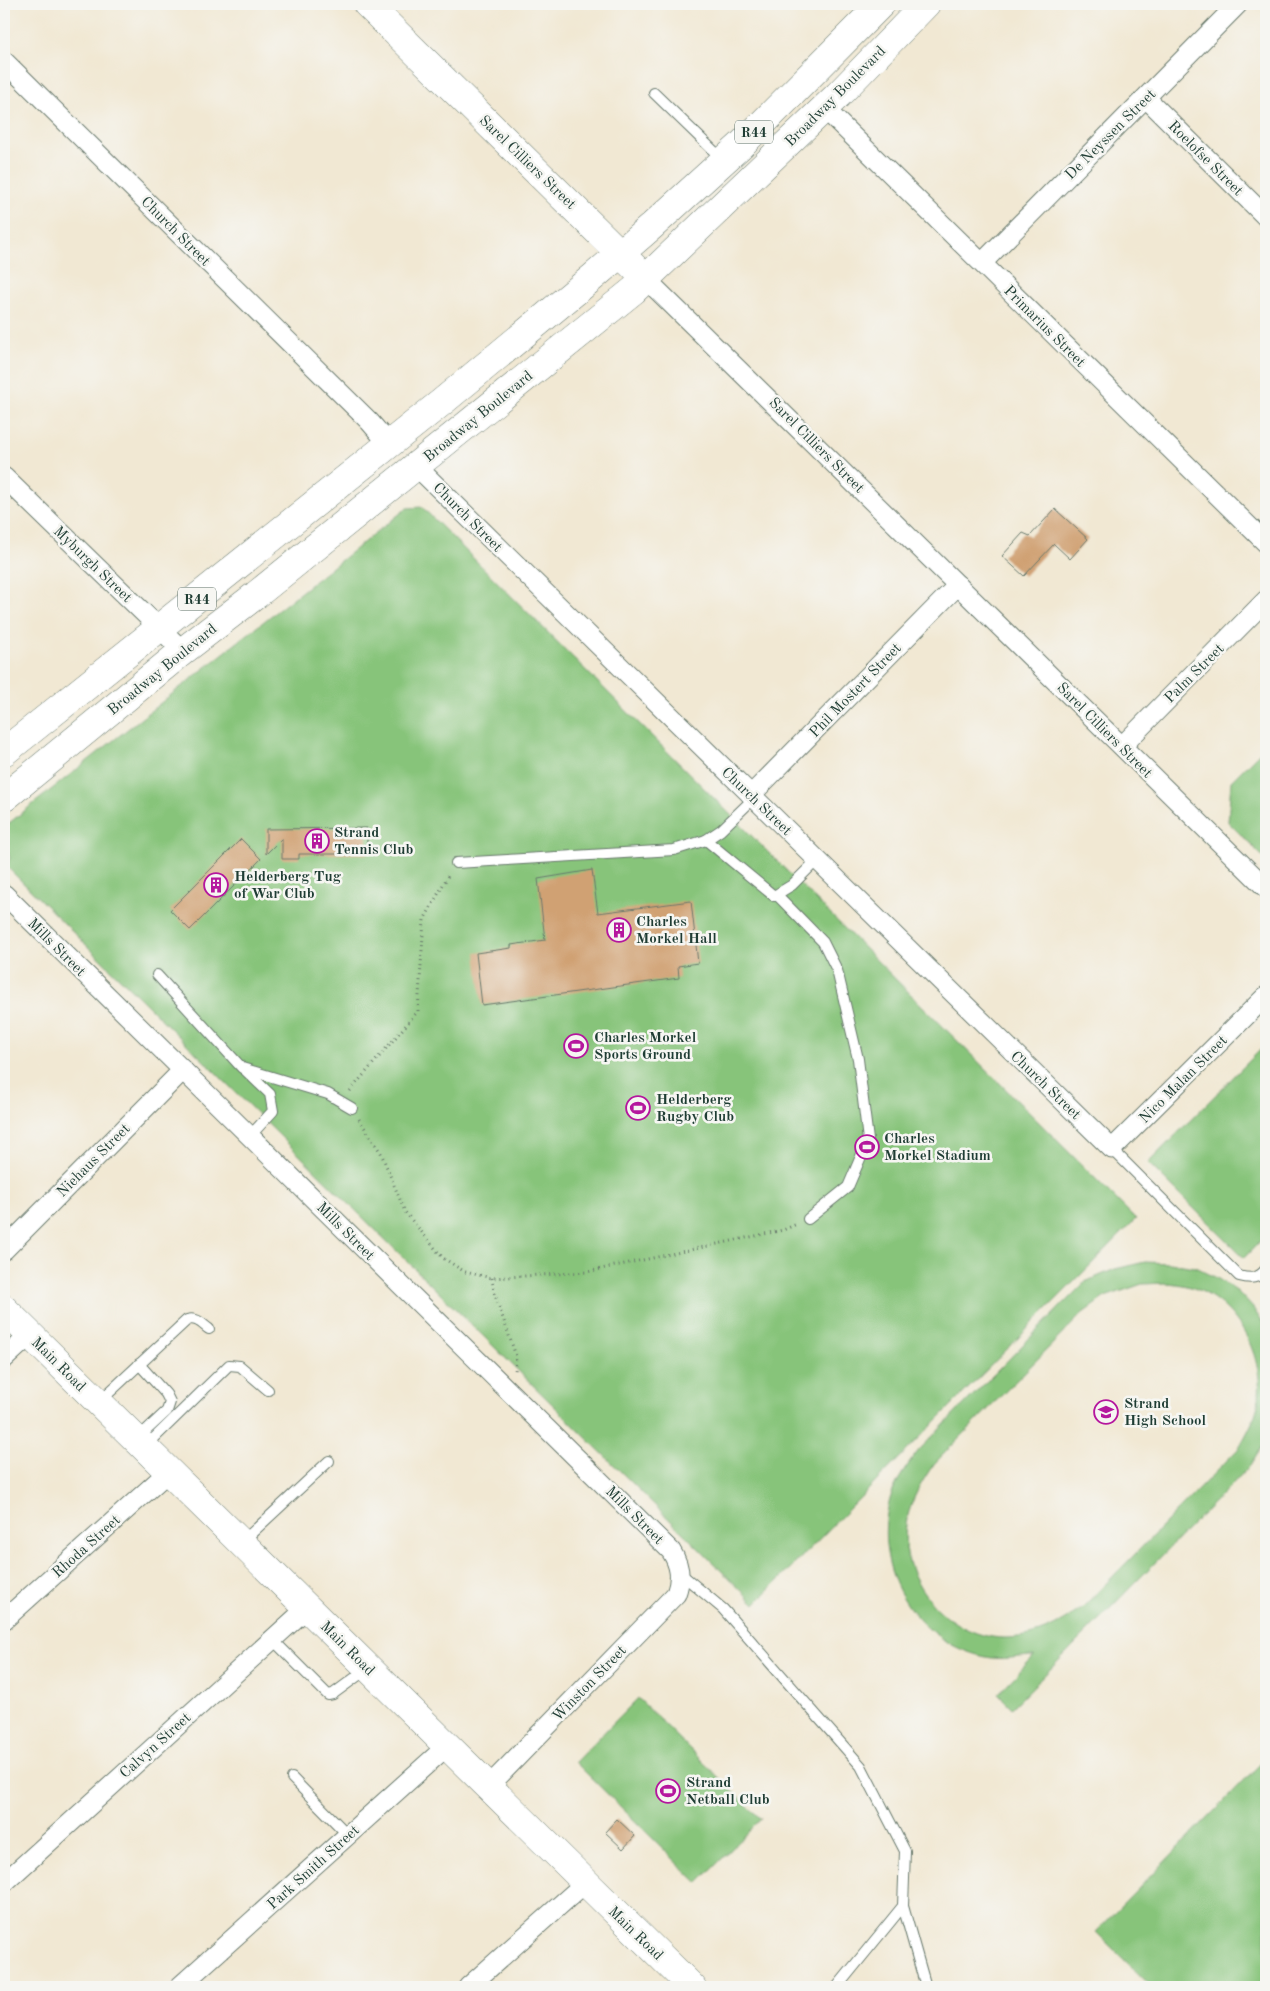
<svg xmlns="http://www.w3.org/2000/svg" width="1270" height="1991" font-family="'Old Standard TT',serif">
<rect width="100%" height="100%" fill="#f6f6f2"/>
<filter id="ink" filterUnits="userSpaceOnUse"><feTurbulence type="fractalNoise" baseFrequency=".02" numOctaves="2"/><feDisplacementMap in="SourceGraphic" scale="10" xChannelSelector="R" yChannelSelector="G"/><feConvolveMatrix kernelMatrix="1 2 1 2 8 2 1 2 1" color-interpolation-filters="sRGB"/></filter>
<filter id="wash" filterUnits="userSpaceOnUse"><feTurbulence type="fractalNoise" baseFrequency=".0096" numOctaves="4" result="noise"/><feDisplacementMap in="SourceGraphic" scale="20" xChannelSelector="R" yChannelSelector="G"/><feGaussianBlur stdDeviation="1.12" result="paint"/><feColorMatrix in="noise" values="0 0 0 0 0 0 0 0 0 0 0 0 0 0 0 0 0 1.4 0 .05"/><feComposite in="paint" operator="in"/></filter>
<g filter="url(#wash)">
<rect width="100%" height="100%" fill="#f1e8d3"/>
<g fill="#87c47a" stroke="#538057" fill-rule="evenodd">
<path d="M422,507L1136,1219L755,1604L6,866L10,858L4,843V827L407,508Z"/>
<path d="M1266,746V860L1228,822L1231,781Z"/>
<path d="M1266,1044V1235L1244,1258L1148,1163Z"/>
<path d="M1145,1262L1170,1263L1195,1267L1217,1278L1238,1292L1253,1308L1266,1328V1441L1250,1466L1012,1708L998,1694L1034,1656C1021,1656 1006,1660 992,1658C917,1647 870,1571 890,1499C896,1480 908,1465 919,1450L1085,1282L1115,1269ZM1142,1284C1153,1284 1165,1282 1176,1284C1231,1290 1267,1353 1258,1404C1255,1420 1246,1435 1238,1449L1081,1609C1058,1626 1034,1638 1004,1638C946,1637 895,1576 907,1519C912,1498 922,1481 934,1464L1083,1313L1105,1297Z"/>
<path d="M638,1698L761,1819L698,1883L575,1762Z"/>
<path d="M1266,1758V1985L1264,1987H1152L1096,1932Z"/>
</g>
<g id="blocks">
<g fill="#d0a173">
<path d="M1055,509L1088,539L1070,559L1054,544L1024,576L1002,556L1023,533L1030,536Z"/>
<path d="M367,828V854H299V859H282V838L266,854V829Z"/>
<path d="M241,839L261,859L190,930L170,910Z"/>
<path d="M592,870L598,913L691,901L698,963L678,966L679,978L482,1005L476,953L511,948V945L545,940L538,879Z"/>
<path d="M617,1819L635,1836L623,1849L605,1832Z"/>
</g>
</g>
</g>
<g filter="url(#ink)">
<use href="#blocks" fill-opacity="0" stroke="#68796c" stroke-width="1"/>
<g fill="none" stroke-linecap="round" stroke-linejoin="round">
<g stroke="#68796c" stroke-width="12">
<g id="lane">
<path d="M654,93L723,160"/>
<path d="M706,840L774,896L792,885L817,860"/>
<path d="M456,863L674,850L706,840L721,830L754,798"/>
<path d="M777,895L823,942L837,970L858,1059L868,1140L848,1187L808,1219"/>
<path d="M157,975L242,1068L328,1094L352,1108"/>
<path d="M245,1070L270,1094L273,1111L250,1136"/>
<path d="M1112,1149L1239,1276C1251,1279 1258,1279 1266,1269"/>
<path d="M99,1402L187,1320C197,1317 202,1324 209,1329"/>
<path d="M138,1438L167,1411L170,1402L166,1394L139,1364"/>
<path d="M145,1447L229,1365L240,1366L268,1390"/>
<path d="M241,1543L329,1461"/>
<path d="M680,1573L723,1609L861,1766L905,1851L903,1906L926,1987"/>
<path d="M272,1639L328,1695L333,1694L367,1669"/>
<path d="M292,1778L348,1835"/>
<path d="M837,1987L903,1906"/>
</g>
</g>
<g stroke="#68796c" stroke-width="21">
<g id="street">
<path d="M4,61L369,421L389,444"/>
<path d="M1146,98L1266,217"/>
<path d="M824,108L1266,543"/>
<path d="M982,263L1238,4"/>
<path d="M646,279L1266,888"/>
<path d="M416,466L1112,1149L1266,996"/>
<path d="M4,477L183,651"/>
<path d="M1122,746L1266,600"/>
<path d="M751,795L958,585"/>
<path d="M4,894L671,1551C680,1565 682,1578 676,1594L488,1787"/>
<path d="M4,1250L183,1070"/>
<path d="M4,1359L30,1335"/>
<path d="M4,1620L168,1472"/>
<path d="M4,1883L307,1608"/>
<path d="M179,1987L447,1746"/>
<path d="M468,1987L585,1883"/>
</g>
</g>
<g stroke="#68796c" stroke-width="29">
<g id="secondary">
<path d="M367,4L646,279"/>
<path d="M4,1309L692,1987"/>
</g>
</g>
<g stroke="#68796c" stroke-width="29">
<g id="primary">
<path d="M4,752L442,402L593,277L652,226L741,145L881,4"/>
<path d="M4,798L183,651L256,595L634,290L838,95L926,4"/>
</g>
</g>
<g stroke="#68796c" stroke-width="3" stroke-dasharray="1 4" stroke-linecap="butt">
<path d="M350,1091L418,1011L424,920L449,874"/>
<path d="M359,1119L381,1153L405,1212L443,1258L465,1272L492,1278L587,1272L783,1230L797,1224"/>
<path d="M492,1278L494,1292L516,1356L515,1373"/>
</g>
<use href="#lane" stroke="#fff" stroke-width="10"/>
<use href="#street" stroke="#fff" stroke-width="19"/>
<use href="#secondary" stroke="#fff" stroke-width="28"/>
<use href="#primary" stroke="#fff" stroke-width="28"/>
</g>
</g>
<defs>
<g id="building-ring" transform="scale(1.25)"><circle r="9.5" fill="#f6f6f2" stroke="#b5179e" stroke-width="1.5"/><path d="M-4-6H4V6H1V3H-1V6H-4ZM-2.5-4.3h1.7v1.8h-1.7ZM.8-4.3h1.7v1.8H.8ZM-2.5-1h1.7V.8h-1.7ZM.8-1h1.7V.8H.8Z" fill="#b5179e"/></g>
<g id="stadium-ring" transform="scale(1.25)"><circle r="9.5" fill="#f6f6f2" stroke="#b5179e" stroke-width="1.5"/><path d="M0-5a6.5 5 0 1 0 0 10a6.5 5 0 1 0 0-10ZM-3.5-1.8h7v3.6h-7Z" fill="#b5179e"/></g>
<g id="school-ring" transform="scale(1.25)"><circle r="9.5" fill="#f6f6f2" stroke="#b5179e" stroke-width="1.5"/><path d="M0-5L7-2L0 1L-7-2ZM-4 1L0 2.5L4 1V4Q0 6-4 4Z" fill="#b5179e"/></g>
</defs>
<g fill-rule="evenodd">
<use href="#building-ring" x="317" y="841"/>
<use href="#building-ring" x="216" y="885"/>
<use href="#building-ring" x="619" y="930"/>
<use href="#stadium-ring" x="576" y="1046"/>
<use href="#stadium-ring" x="638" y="1108"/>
<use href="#stadium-ring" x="867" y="1147"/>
<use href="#school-ring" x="1106" y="1412"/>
<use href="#stadium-ring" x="668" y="1791"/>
</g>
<g text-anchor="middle" stroke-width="5" stroke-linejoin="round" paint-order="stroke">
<g fill="#f6f6f2" stroke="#60746d" stroke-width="1">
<rect x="735" y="120.5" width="38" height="23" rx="4"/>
<rect x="178" y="587.5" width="38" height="23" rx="4"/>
</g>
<g font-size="14" font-weight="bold" fill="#1f3d34">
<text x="754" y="137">R44</text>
<text x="197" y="604">R44</text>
</g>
<g font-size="15" fill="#1f3d34" stroke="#f6f6f2">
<text transform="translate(835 96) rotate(-45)" y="5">Broadway Boulevard</text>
<text transform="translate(1110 134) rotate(-45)" y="5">De Neyssen Street</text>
<text transform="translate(1206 158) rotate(45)" y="5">Roelofse Street</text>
<text transform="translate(528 162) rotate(44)" y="5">Sarel Cilliers Street</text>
<text transform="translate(176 231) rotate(45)" y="5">Church Street</text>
<text transform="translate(1045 326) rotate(45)" y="5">Primarius Street</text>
<text transform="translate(478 416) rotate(-39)" y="5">Broadway Boulevard</text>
<text transform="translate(817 445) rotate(45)" y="5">Sarel Cilliers Street</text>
<text transform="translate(468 517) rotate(45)" y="5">Church Street</text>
<text transform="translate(93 564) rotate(44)" y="5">Myburgh Street</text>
<text transform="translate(162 669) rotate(-39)" y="5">Broadway Boulevard</text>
<text transform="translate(1194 673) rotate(-45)" y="5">Palm Street</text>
<text transform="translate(855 690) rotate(-46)" y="5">Phil Mostert Street</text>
<text transform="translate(1105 730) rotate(45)" y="5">Sarel Cilliers Street</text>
<text transform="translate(757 801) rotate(44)" y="5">Church Street</text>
<text transform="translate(57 947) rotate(45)" y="5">Mills Street</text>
<text transform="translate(1183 1079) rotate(-45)" y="5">Nico Malan Street</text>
<text transform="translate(1046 1085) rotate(44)" y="5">Church Street</text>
<text transform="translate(93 1160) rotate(-45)" y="5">Niehaus Street</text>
<text transform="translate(346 1231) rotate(45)" y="5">Mills Street</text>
<text transform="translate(59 1364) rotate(45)" y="5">Main Road</text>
<text transform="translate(635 1515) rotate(45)" y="5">Mills Street</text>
<text transform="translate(86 1546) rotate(-42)" y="5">Rhoda Street</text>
<text transform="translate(348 1648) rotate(45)" y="5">Main Road</text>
<text transform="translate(589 1683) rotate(-46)" y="5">Winston Street</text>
<text transform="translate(155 1745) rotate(-42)" y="5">Calvyn Street</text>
<text transform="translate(313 1867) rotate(-42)" y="5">Park Smith Street</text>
<text transform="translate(636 1933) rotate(44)" y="5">Main Road</text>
</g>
<g font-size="15" font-weight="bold" fill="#1f3d34" stroke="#f6f6f2" text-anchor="start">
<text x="334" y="837">Strand<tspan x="334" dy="17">Tennis Club</tspan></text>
<text x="234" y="881">Helderberg Tug<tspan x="234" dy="17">of War Club</tspan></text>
<text x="636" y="926">Charles<tspan x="636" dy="17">Morkel Hall</tspan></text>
<text x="594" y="1042">Charles Morkel<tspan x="594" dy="17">Sports Ground</tspan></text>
<text x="656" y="1104">Helderberg<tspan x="656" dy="17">Rugby Club</tspan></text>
<text x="884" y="1143">Charles<tspan x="884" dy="17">Morkel Stadium</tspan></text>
<text x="1124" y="1408">Strand<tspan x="1124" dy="17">High School</tspan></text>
<text x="686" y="1787">Strand<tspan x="686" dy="17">Netball Club</tspan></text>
</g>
</g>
<rect width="1270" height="1991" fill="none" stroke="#f6f6f2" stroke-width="20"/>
</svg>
